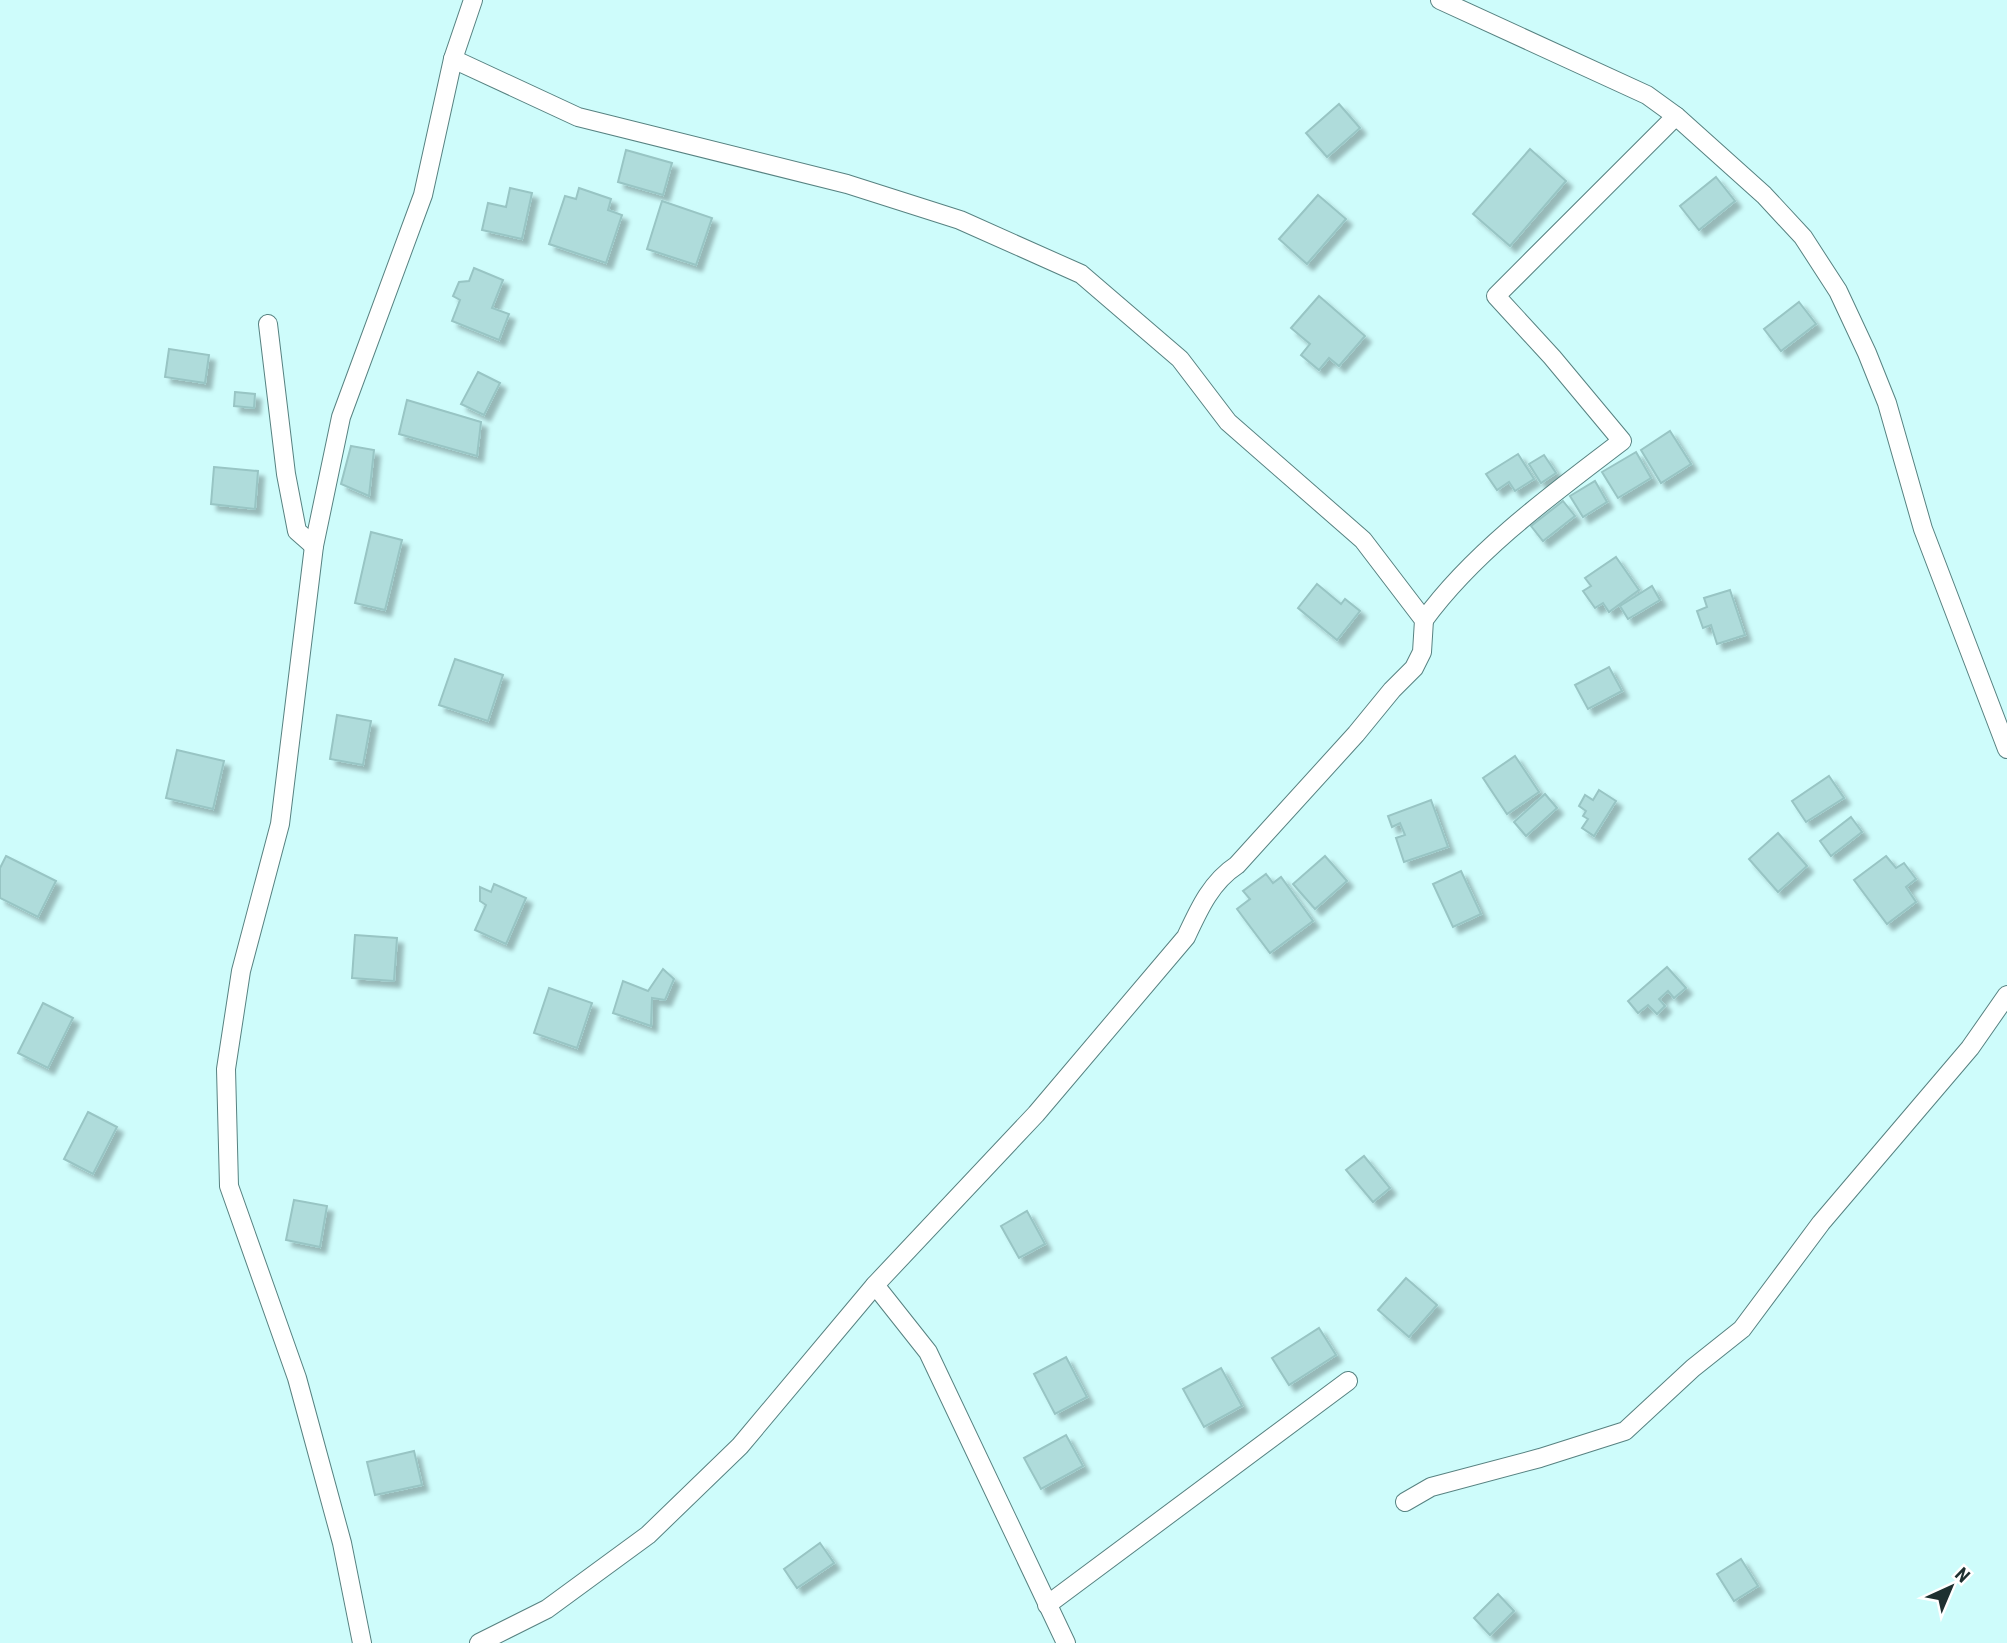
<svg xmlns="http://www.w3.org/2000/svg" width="2007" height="1643" font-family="'Roboto Condensed',sans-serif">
<defs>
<filter id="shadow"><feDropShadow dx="6" dy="6" stdDeviation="2" flood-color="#0004"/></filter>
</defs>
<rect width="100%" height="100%" fill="#cefcfb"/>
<g fill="#afdcdb" stroke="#98c5c4" stroke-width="2" filter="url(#shadow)">
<path d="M1339,104L1360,128L1327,157L1306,133Z"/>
<path d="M1530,149L1566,181L1510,246L1473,214Z"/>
<path d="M626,150L672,163L663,195L618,182Z"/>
<path d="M1716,177L1735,201L1699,230L1680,206Z"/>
<path d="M510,188L532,193L522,239L482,230L488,203L506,207Z"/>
<path d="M579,188L611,199L608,210L622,215L606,263L549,244L565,196L576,199Z"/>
<path d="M1318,195L1346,219L1307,264L1279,239Z"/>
<path d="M662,201L712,218L696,265L647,249Z"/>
<path d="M474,268L503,280L492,308L509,314L499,340L452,321L460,300L453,296L459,282L469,281Z"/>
<path d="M1319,296L1365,336L1339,366L1329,358L1319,370L1301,355L1310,344L1291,328Z"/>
<path d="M1799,302L1816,324L1781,351L1764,329Z"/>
<path d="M169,349L209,355L205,383L165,377Z"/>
<path d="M478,372L500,383L484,415L461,404Z"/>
<path d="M235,392L255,394L254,408L234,406Z"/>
<path d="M407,400L481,422L477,456L399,434Z"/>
<path d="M1670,431L1691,464L1661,483L1641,450Z"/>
<path d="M351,446L374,450L369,496L341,484Z"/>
<path d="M1636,452L1651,478L1618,498L1602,472Z"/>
<path d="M1518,454L1534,479L1515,491L1509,482L1497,490L1486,474Z"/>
<path d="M1544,455L1556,473L1541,483L1529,464Z"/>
<path d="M214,467L258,471L255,509L211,504Z"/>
<path d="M1595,481L1607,502L1583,517L1570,496Z"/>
<path d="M1563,501L1575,516L1543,541L1531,526Z"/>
<path d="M371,532L402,540L385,610L355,603Z"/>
<path d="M1616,557L1639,590L1609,612L1603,603L1595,608L1583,591L1591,586L1585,578Z"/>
<path d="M1317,584L1341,604L1345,599L1360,611L1337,640L1298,608Z"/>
<path d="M1652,586L1660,600L1628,619L1620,606Z"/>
<path d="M1730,590L1745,635L1717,644L1711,625L1703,628L1697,611L1707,607L1704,598Z"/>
<path d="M455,659L503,675L488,721L439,705Z"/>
<path d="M1609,667L1622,691L1588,709L1575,685Z"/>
<path d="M337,715L371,721L363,765L330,759Z"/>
<path d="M177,750L224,761L213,809L166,798Z"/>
<path d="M1515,756L1539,792L1507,814L1483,778Z"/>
<path d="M1829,776L1844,798L1806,822L1792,801Z"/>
<path d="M1599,790L1616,801L1594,836L1582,828L1588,819L1583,816L1586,811L1579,806L1585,795L1593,800Z"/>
<path d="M1545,794L1557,808L1526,836L1514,822Z"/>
<path d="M1431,800L1448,847L1404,862L1396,838L1405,835L1400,823L1392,827L1388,816Z"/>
<path d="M1851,817L1862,832L1831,856L1820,841Z"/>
<path d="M1778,833L1807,866L1778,892L1749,859Z"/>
<path d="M6,856L56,881L38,917L0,898V868Z"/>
<path d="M1325,856L1347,881L1315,909L1293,884Z"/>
<path d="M1886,856L1896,868L1904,863L1916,879L1906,887L1916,902L1887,924L1854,880Z"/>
<path d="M1461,871L1481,914L1453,927L1433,884Z"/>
<path d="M1266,874L1273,883L1281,877L1313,921L1270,953L1237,909L1250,899L1243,891Z"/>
<path d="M494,884L526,898L506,944L475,930L486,905L480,901V887L491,892Z"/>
<path d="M355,935L397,938L394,981L352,978Z"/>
<path d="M1667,967L1686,988L1674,998L1668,991L1659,999L1665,1006L1657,1014L1648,1005L1638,1013L1628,1001Z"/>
<path d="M663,969L674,979L665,1000L652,998L651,1026L613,1013L623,981L648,991Z"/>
<path d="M549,988L592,1003L577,1048L534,1033Z"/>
<path d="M43,1003L73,1018L48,1068L18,1053Z"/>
<path d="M88,1112L117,1127L93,1174L64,1159Z"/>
<path d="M1364,1156L1390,1188L1373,1202L1346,1170Z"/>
<path d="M294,1200L327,1206L320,1247L286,1240Z"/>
<path d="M1027,1211L1045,1244L1019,1258L1001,1226Z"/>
<path d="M1406,1278L1437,1305L1409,1337L1378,1310Z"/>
<path d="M1319,1328L1336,1355L1289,1385L1272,1358Z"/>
<path d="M1066,1357L1087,1397L1055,1414L1034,1374Z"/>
<path d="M1221,1368L1242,1406L1204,1427L1183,1389Z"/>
<path d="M1066,1435L1083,1466L1041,1489L1024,1458Z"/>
<path d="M414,1451L422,1485L375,1495L367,1462Z"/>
<path d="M820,1543L834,1563L797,1588L784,1569Z"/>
<path d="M1741,1559L1758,1586L1734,1601L1717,1574Z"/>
<path d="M1498,1594L1514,1611L1490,1635L1474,1618Z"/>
</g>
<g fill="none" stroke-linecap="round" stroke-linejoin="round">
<g stroke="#578281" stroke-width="20">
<g id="street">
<path d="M1440,0L1647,95L1676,116L1764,195L1803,237L1838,291L1867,353L1887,403L1923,529L2007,749"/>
<path d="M453,59L578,117L847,184L960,220L1081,274L1180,359L1228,422L1363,540L1424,620L1422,652L1414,668L1392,690L1356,734L1237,865C1211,882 1199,909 1186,937L1036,1114L875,1285L740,1446L648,1535L547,1609L479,1643"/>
<path d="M268,324L286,474L297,531L314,546"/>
<path d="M1424,620C1474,551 1555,492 1622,441L1552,357L1496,296L1676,116"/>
<path d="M875,1285L928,1352L1066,1643"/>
<path d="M1405,1502L1431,1487L1540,1458L1625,1431L1693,1368L1742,1329L1821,1223L1970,1048L2007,995"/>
<path d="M1047,1605L1348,1381"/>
<path d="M362,1643L342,1543L297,1378L229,1186L226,1069L241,971L280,824L314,546L341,417L423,195L453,59L473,0"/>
</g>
</g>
<use href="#street" stroke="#fff" stroke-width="18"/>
</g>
<g transform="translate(1951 1587) rotate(44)" stroke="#ffffff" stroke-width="5" paint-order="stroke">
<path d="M0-5L12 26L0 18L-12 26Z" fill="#1e3030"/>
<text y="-10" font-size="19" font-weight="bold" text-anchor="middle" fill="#1e3030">N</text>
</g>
</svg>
